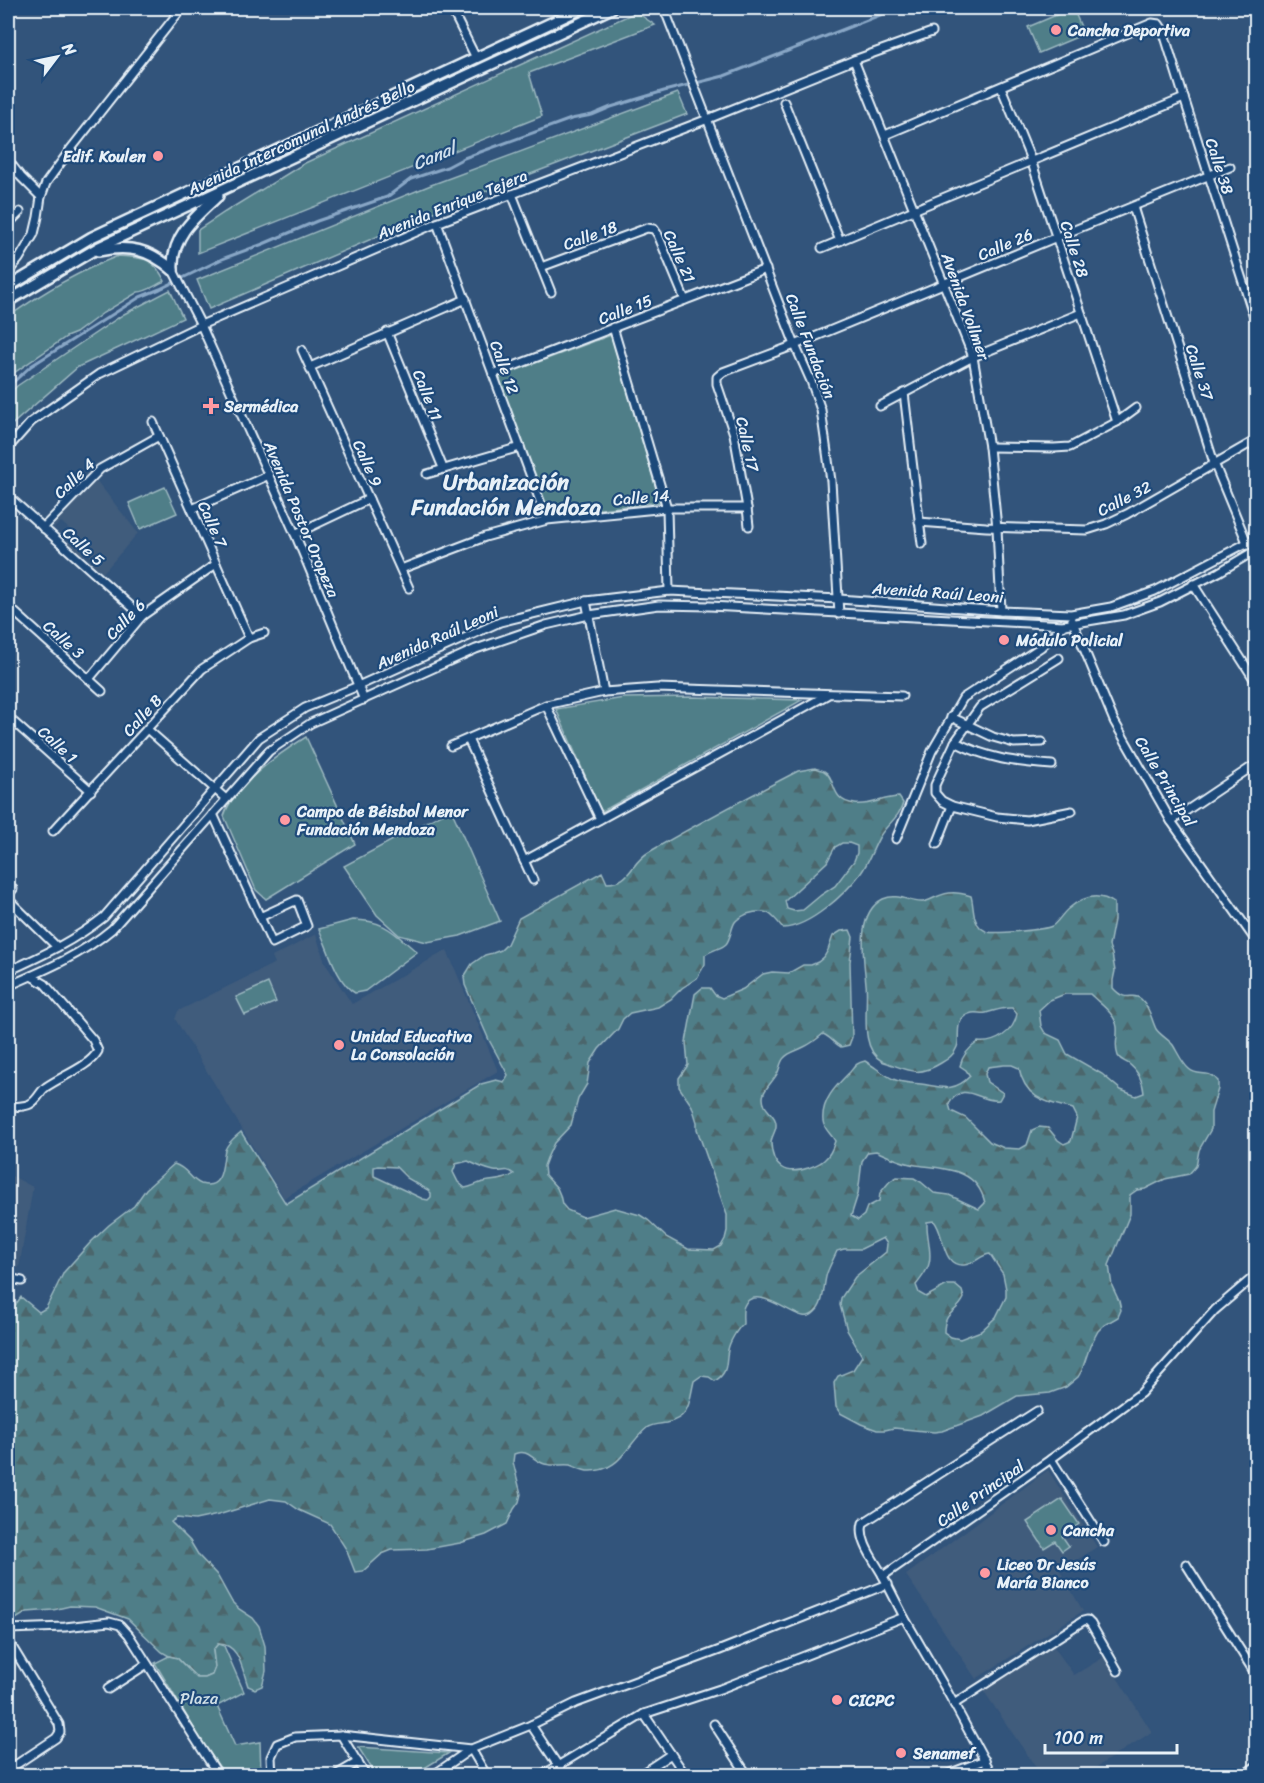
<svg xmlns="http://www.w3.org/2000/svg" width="1264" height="1783" font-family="Sriracha,sans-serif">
<defs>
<pattern id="forest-firs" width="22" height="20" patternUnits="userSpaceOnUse" patternTransform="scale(1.5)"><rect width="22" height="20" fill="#4f7e88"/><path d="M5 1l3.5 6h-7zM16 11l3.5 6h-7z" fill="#4b666c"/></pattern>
</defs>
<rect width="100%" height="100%" fill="#32547b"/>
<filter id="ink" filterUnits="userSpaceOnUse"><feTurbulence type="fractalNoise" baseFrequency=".0167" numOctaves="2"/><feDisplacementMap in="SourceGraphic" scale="12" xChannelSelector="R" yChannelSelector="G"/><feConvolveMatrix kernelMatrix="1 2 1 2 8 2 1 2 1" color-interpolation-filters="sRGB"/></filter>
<g filter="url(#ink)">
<g fill="#3f5b7c">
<path d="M96,480L138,533L103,573L89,561L92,558L86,552L82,556L67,543L75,534L61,522L53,529L56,520Z"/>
<path d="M316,934L325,963L352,1004L447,950L498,1071L284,1198L175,1019L178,1011L275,963L272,957Z"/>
<path d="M8,1174L33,1187L19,1268L8,1266Z"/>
<path d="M1048,1470L1097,1547L1060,1571L1083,1611L976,1679L906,1575Z"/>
<path d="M1054,1647L1074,1675L1104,1657L1152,1732L1084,1775H1041L983,1690Z"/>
</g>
<path fill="url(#forest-firs)" stroke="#9cb8c0" stroke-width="1.5" fill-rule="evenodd" d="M815,768C816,769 823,770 824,771C837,778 829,801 855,804C870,806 884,797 899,797L903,803C900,817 887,824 880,836C873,848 869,862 861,873C845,894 810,927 783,928C771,913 767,908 747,914C743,916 738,918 735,922C731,928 731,938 726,944C721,949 713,949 705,955V964L697,978L682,988L671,999L658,1007L630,1013L623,1019L618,1029L599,1049L590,1063L587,1084L578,1099L571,1125L554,1143L547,1158L544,1166L545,1175L557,1188L560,1195L562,1204L567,1210L583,1217L615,1208L640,1215L648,1220L666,1237L688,1249L714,1250L721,1246L725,1239L727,1231V1215L697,1129V1122L692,1106L679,1087V1078L688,1065L686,1042L695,994L702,988H710L715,995L722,998L743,989L763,974L772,972L789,973L803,965H811L818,962L824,957L828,950L833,936L841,931L850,930L853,937L850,962L852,1037L849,1045L841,1047C834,1043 830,1037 823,1034C817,1039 811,1044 804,1047C797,1051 789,1052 784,1058C780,1062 780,1069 777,1074C771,1085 758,1092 765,1106C769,1113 777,1117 776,1126C776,1131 771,1137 771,1143C772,1167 785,1176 808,1168C813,1166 820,1164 824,1160C830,1155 833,1148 835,1141C831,1133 824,1130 823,1121C821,1100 837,1085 850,1072C855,1066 856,1063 865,1061C875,1067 883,1074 893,1079C902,1083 912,1083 921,1084C941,1087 954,1093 970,1076L966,1070L960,1066C962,1056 969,1048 978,1042C995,1044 1014,1032 1017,1014L1012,1008C1002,1007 995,1011 986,1013C981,1014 977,1012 972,1013C968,1014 963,1017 961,1020C956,1027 960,1039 957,1047C954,1055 948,1059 941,1063C920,1076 912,1072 890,1064C888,1063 884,1062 882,1061C858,1048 869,1005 866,984C864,959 855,913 883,899C899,892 909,903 923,902C928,901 932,899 936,897C950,891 957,892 971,896C974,906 972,919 980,927C980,928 986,931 987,932C996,934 1044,930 1052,926C1058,922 1062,914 1068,909C1082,897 1098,892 1114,903V920L1109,946L1112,954L1115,971L1113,980V988C1127,1004 1132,991 1141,999C1150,1007 1151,1019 1156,1029C1160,1035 1168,1039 1173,1045C1178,1053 1182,1063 1189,1069C1199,1078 1207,1068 1218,1081V1089L1211,1112V1129L1199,1150L1196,1166L1189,1174L1165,1179L1145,1189L1137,1190L1130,1195V1214L1109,1265L1112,1286L1119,1301L1121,1310L1118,1317L1104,1325L1098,1331L1090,1346L1082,1370L1078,1377L1066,1387L1050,1393L1017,1396L983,1416L942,1431L934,1432L894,1428L885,1430H877L861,1424L840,1413L836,1407L834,1383L838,1376L853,1370L862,1356L847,1330L840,1305L841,1298L855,1277L886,1252L887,1244L883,1238L861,1249H844L837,1251C834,1258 830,1265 827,1273C823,1285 825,1303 815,1312C812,1315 807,1317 803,1316C791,1315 754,1283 744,1306C742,1310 743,1319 743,1324C737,1329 729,1343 728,1350C725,1364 729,1372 715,1381L709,1377L701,1376L694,1381C689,1401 691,1418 666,1423C660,1424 653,1424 648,1427C627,1443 621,1473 587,1471C581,1470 576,1467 570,1465C561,1464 551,1467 542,1463C530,1458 529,1449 514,1454L513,1462L521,1494L519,1502L514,1509L507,1524L486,1535L460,1543L427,1549L392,1550L382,1554L363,1571L355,1572L346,1549L330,1524L299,1510L286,1501L270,1499L218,1515L195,1520L177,1518L171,1522L190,1541L199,1556L217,1575L232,1602L239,1609L253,1618L259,1626L265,1646L266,1671L262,1686L255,1689L248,1686C242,1669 239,1643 218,1644L213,1650L215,1667L212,1675L205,1678H197L177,1658L169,1656L162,1652L128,1619L95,1607L70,1606L53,1610L27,1612L8,1624V1315L21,1297L39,1312L46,1308L64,1272L90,1243L109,1225L134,1206L146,1189L174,1164C188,1168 190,1180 201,1184C225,1191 222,1160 225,1150C228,1142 235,1137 241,1132L286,1204L481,1084L496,1080L504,1082L508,1075L489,1040L465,985L464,977L472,964L485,955L493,953L501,950L507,944L519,918L602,872L607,883C631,883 630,863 649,852C698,823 748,797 798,771ZM842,843H849L857,846V853L854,861L835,886L821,895L803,910L794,911L787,909L785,901L827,862L835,847ZM1065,994H1090C1100,1004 1115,1013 1117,1027C1118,1037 1114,1046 1118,1056C1121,1061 1125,1061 1129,1064C1138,1071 1143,1082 1144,1093L1136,1096L1121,1090L1102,1074L1067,1054L1060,1040L1045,1033L1041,1026L1039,1010L1050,1000ZM1004,1065H1012L1019,1068C1025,1099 1046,1102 1073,1109L1077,1117L1071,1141L1064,1144L1058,1140L1048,1128L1039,1127L1032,1130L1027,1145L1020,1149L1004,1148L990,1142L966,1118L951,1111L949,1104C964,1079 979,1103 999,1100L1003,1093L987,1082L985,1074L988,1067ZM876,1151C889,1157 902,1163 916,1165C945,1169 977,1168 985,1203L979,1209L949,1195L934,1193L921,1182L914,1178L897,1177L890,1181L880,1193L879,1201L867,1207L864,1215L858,1220L851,1216L858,1194L862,1161L868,1152ZM468,1161C476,1165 485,1169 494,1171C502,1173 506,1167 514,1174C503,1182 492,1179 480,1183C474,1185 471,1187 465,1188L458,1182L453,1172L456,1164ZM378,1166L396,1167L407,1178L428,1190L431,1193V1197L428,1200L423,1199L374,1176V1167ZM934,1221C945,1233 941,1267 964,1265C975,1264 980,1255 990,1254L1003,1274L1006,1289V1297L996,1317L981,1331L960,1339L951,1337L944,1332C944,1310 957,1314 964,1298L962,1291L955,1285H947L926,1297L919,1293L916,1285C920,1280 924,1275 927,1269C934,1256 926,1237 927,1222Z"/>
<g fill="#4f7e88" stroke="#9cb8c0" stroke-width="1.5">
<path d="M1073,8L1084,34L1039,53L1028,27Z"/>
<path d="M636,12L655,25L529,73L542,116L198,253V230L225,212L305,163Z"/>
<path d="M678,93L687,114L455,203L209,309L197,280L431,185Z"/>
<path d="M118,256C144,258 152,256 165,281C157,284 147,292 138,292L103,313L76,333L66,337L8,377V317C43,292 77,272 118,256Z"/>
<path d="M170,290L183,318L78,367L8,428V395L17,386L124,314Z"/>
<path d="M611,335L660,502L549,515L498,377Z"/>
<path d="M165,487L177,513L140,529L129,503Z"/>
<path d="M692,697L802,700L601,812L556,709L624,698Z"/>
<path d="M306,737L355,844L266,899L256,890L224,816C234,785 280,753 306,737Z"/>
<path d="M451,809L500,921L460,936L427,942L399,935L377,915L344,866Z"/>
<path d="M353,920C385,920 394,933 417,952L365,991L355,993C337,983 328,948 319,929Z"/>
<path d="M268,983L276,1002L245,1015L236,997Z"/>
<path d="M1062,1499L1079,1524L1062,1536L1069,1546L1062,1551L1055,1541L1044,1548L1027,1522Z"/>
<path d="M218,1644L224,1646L244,1692L217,1706L235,1746L260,1742L261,1775H225L202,1742L155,1663L169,1656L177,1658L197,1678H205L212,1675L215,1667L213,1650Z"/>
<path d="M358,1747L449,1753L413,1775H376Z"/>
</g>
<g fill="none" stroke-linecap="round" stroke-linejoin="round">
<path stroke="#89a7c6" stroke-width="3" d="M8,387L31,366L140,297L160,289L222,259L263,244L317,221L387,197L411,179L447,167L464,158L571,119L592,115L611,107L664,91L724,76L898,8"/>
<g stroke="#e8f1f8" stroke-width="11">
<g id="street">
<path d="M451,8L476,58"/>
<path d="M664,8L795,345L811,381L821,410L831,481L839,614"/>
<path d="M854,60L973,357L989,447L997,528L1001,611"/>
<path d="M1001,87L1031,160L1117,422"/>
<path d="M784,102L840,241"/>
<path d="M885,135L1152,23L1159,24L1163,30L1184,98L1256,323"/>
<path d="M8,160L21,177L41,197"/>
<path d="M512,194L551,292"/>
<path d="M1133,207L1214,463L1248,545"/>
<path d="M437,223L547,520"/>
<path d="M8,224L20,212"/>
<path d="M822,248L1184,98"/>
<path d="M541,267L647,228L654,229L658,235L685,300"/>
<path d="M173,270L201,325L295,534L364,700"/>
<path d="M8,272L19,259L34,234L38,217L41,197L46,183L70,150L182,8"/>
<path d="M613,327L667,508L669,591"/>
<path d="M387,332L443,468"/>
<path d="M302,350L409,588"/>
<path d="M310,367L466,299"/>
<path d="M493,374L766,269"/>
<path d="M904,393L922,544"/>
<path d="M880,406L973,357L1081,313"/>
<path d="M153,422L249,638"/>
<path d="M989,447L1054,448L1070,447L1117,422L1136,408"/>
<path d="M8,448L31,422L99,374L201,325L437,223L708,119L854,60L932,32"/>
<path d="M427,474L520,447"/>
<path d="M8,496L142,616"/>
<path d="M192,509L269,475"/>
<path d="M919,522L986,527L1087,530L1106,524L1127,514L1256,440"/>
<path d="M749,526L747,508L734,434L717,384V377L723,372L795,345L1057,237L1230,167"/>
<path d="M43,528L100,469L159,436"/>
<path d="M295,534L369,499"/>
<path d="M401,569L485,537L547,520L667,508H747"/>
<path d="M1193,584L1256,682"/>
<path d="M586,601L604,692"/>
<path d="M8,606L102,691"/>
<path d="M1072,620L1114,721L1171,821L1256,941"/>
<path d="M1059,658L980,707L955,742L935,785V793L942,801L952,806L997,817L1027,820L1072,811"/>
<path d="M89,679L142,616L216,564"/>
<path d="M546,705L600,819"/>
<path d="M8,717L91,791"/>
<path d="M951,717L993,737L1014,743L1042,742"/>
<path d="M147,729L226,799"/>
<path d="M468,739L533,880"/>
<path d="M955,742C989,759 1014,762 1052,765"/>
<path d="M451,746L546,705L604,692L657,688L902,696"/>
<path d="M213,814L272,943L307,926L297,900L260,917"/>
<path d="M1171,821L1256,764"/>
<path d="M53,831L202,669L249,638L264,633"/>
<path d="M896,839L932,751L963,698L1041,647L1064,625"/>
<path d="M937,844L952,806"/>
<path d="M524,861L827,695"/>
<path d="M8,895L13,889"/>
<path d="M8,899L57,947"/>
<path d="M8,971C42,956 75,940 104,917L259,738L305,708L358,686L500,622L586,601L669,591L839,599L1001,611L1071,614L1111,607L1155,591L1256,538"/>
<path d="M8,986C45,970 81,955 112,929L269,751L311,723L476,649L546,625L589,615L659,605L710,606L1064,625L1124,615L1160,602L1219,572L1256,550"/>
<path d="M8,1110C15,1104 22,1108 30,1104C38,1100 40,1091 46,1087C61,1076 89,1067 98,1051L93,1040L45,984L31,976"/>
<path d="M8,1278L22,1281"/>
<path d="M1051,1459L1104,1542"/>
<path d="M1186,1564L1256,1675"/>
<path d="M883,1576C875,1561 858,1541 863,1523L1037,1411"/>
<path d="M8,1629L65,1627L109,1622L120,1625L129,1635L219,1776"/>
<path d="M8,1640L59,1724L60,1732L56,1738L8,1770"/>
<path d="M108,1689L147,1664"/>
<path d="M954,1704L1083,1621L1087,1620L1091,1624L1118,1671"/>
<path d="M644,1714L686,1776"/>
<path d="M714,1724L748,1776"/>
<path d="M531,1725L565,1776"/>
<path d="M341,1735L366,1776"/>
<path d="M272,1776L271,1757L277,1744L295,1737L341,1735L471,1749L487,1776"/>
<path d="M334,1776L358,1762"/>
<path d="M432,1776L471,1749L531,1725L576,1703L720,1650L888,1584"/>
<path d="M541,1776L644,1714L720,1689L904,1617"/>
<path d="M638,1776L671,1754"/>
<path d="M943,1776L985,1760"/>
<path d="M993,1776L948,1693L904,1617L883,1576L1051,1459L1141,1393L1215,1310L1256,1275"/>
<path d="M1242,1776L1256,1766"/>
</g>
</g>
<g stroke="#e8f1f8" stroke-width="14">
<g id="secondary">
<path d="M98,251C130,245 149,249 173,270"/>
<path d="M173,270C171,236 195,217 218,196"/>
<path d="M8,287L92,237L583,8"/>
<path d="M8,301L99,247L612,8"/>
</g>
</g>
<use href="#street" stroke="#1f4a7a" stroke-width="7"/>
<use href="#secondary" stroke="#1f4a7a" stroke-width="9"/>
</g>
</g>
<g fill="#ff9aa2" stroke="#1f4a7a" stroke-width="2">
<circle cx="1056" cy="30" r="6"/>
<circle cx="158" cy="156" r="6"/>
<path d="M208 397h6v6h6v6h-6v6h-6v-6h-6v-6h6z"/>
<circle cx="1004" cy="640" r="6"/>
<circle cx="285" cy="820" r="6"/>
<circle cx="339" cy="1045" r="6"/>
<circle cx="1051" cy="1530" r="6"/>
<circle cx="985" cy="1573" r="6"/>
<circle cx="837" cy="1700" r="6"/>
<circle cx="901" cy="1753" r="6"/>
</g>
<g text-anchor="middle" stroke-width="4.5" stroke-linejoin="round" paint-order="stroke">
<g font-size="16" font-weight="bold" fill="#e8f1f8" stroke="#1f4a7a" text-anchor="start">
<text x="1068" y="36">Cancha Deportiva</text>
<text x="146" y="162" text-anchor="end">Edif. Koulen</text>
<text x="224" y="412">Sermédica</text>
<text x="1016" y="646">Módulo Policial</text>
<text x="297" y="817">Campo de Béisbol Menor<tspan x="297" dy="18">Fundación Mendoza</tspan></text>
<text x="351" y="1042">Unidad Educativa<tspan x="351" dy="18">La Consolación</tspan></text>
<text x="1063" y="1536">Cancha</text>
<text x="997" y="1570">Liceo Dr Jesús<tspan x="997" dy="18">María Bianco</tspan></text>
<text x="849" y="1706">CICPC</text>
<text x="913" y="1759">Senamef</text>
</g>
<g font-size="16" fill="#e8f1f8" stroke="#1f4a7a">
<text transform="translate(301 137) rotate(-25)" y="6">Avenida Intercomunal Andrés Bello</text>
<text transform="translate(1220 166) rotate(72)" y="6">Calle 38</text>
<text transform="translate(452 204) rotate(-22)" y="6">Avenida Enrique Tejera</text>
<text transform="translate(590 235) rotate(-20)" y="6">Calle 18</text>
<text transform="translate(1005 244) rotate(-23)" y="6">Calle 26</text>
<text transform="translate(1075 249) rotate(72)" y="6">Calle 28</text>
<text transform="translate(680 256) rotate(66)" y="6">Calle 21</text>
<text transform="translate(966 306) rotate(70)" y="6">Avenida Vollmer</text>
<text transform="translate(625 309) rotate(-21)" y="6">Calle 15</text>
<text transform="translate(811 346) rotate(69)" y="6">Calle Fundación</text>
<text transform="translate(505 367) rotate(70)" y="6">Calle 12</text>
<text transform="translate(1200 372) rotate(72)" y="6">Calle 37</text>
<text transform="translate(428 395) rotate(68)" y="6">Calle 11</text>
<text transform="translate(748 444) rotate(77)" y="6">Calle 17</text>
<text transform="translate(368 463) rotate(66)" y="6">Calle 9</text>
<text transform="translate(74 478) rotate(-44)" y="6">Calle 4</text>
<text transform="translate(641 497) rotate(-5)" y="6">Calle 14</text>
<text transform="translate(1124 498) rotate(-27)" y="6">Calle 32</text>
<text transform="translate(302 519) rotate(67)" y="6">Avenida Postor Oropeza</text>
<text transform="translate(213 524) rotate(66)" y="6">Calle 7</text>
<text transform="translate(84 546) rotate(42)" y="6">Calle 5</text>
<text transform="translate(938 592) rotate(4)" y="6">Avenida Raúl Leoni</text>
<text transform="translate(125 619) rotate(-46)" y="6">Calle 6</text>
<text transform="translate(437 637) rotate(-24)" y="6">Avenida Raúl Leoni</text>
<text transform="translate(64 639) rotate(42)" y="6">Calle 3</text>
<text transform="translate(142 715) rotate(-48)" y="6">Calle B</text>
<text transform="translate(58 744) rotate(42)" y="6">Calle 1</text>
<text transform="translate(1166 781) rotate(59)" y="6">Calle Principal</text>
<text transform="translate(980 1493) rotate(-35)" y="6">Calle Principal</text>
</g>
<g font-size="16" fill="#d1e0e7" stroke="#1f4a7a">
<text x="199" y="1704">Plaza</text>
</g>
<g font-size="18" font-style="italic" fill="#d0dfec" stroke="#1f4a7a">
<text transform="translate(434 156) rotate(-23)" y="6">Canal</text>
</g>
<g font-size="22" font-weight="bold" fill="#e8f1f8" stroke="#1f4a7a">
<text x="506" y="490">Urbanización<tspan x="506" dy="25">Fundación Mendoza</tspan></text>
</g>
</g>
<rect width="1264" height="1783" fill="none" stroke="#1f4a7a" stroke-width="30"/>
<rect x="15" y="15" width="1234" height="1753" fill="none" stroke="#e8f1f8" stroke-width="2" filter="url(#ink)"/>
<g transform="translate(57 57) rotate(58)" stroke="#1f4a7a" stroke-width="4.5" paint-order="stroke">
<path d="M0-4.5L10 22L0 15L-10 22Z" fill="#e8f1f8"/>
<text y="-9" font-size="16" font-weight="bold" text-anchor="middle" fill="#e8f1f8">N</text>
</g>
<path d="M1045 1744v9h132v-9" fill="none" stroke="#e8f1f8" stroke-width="3"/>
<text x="1054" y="1744" font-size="18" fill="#e8f1f8" stroke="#1f4a7a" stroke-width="4.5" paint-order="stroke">100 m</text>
</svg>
